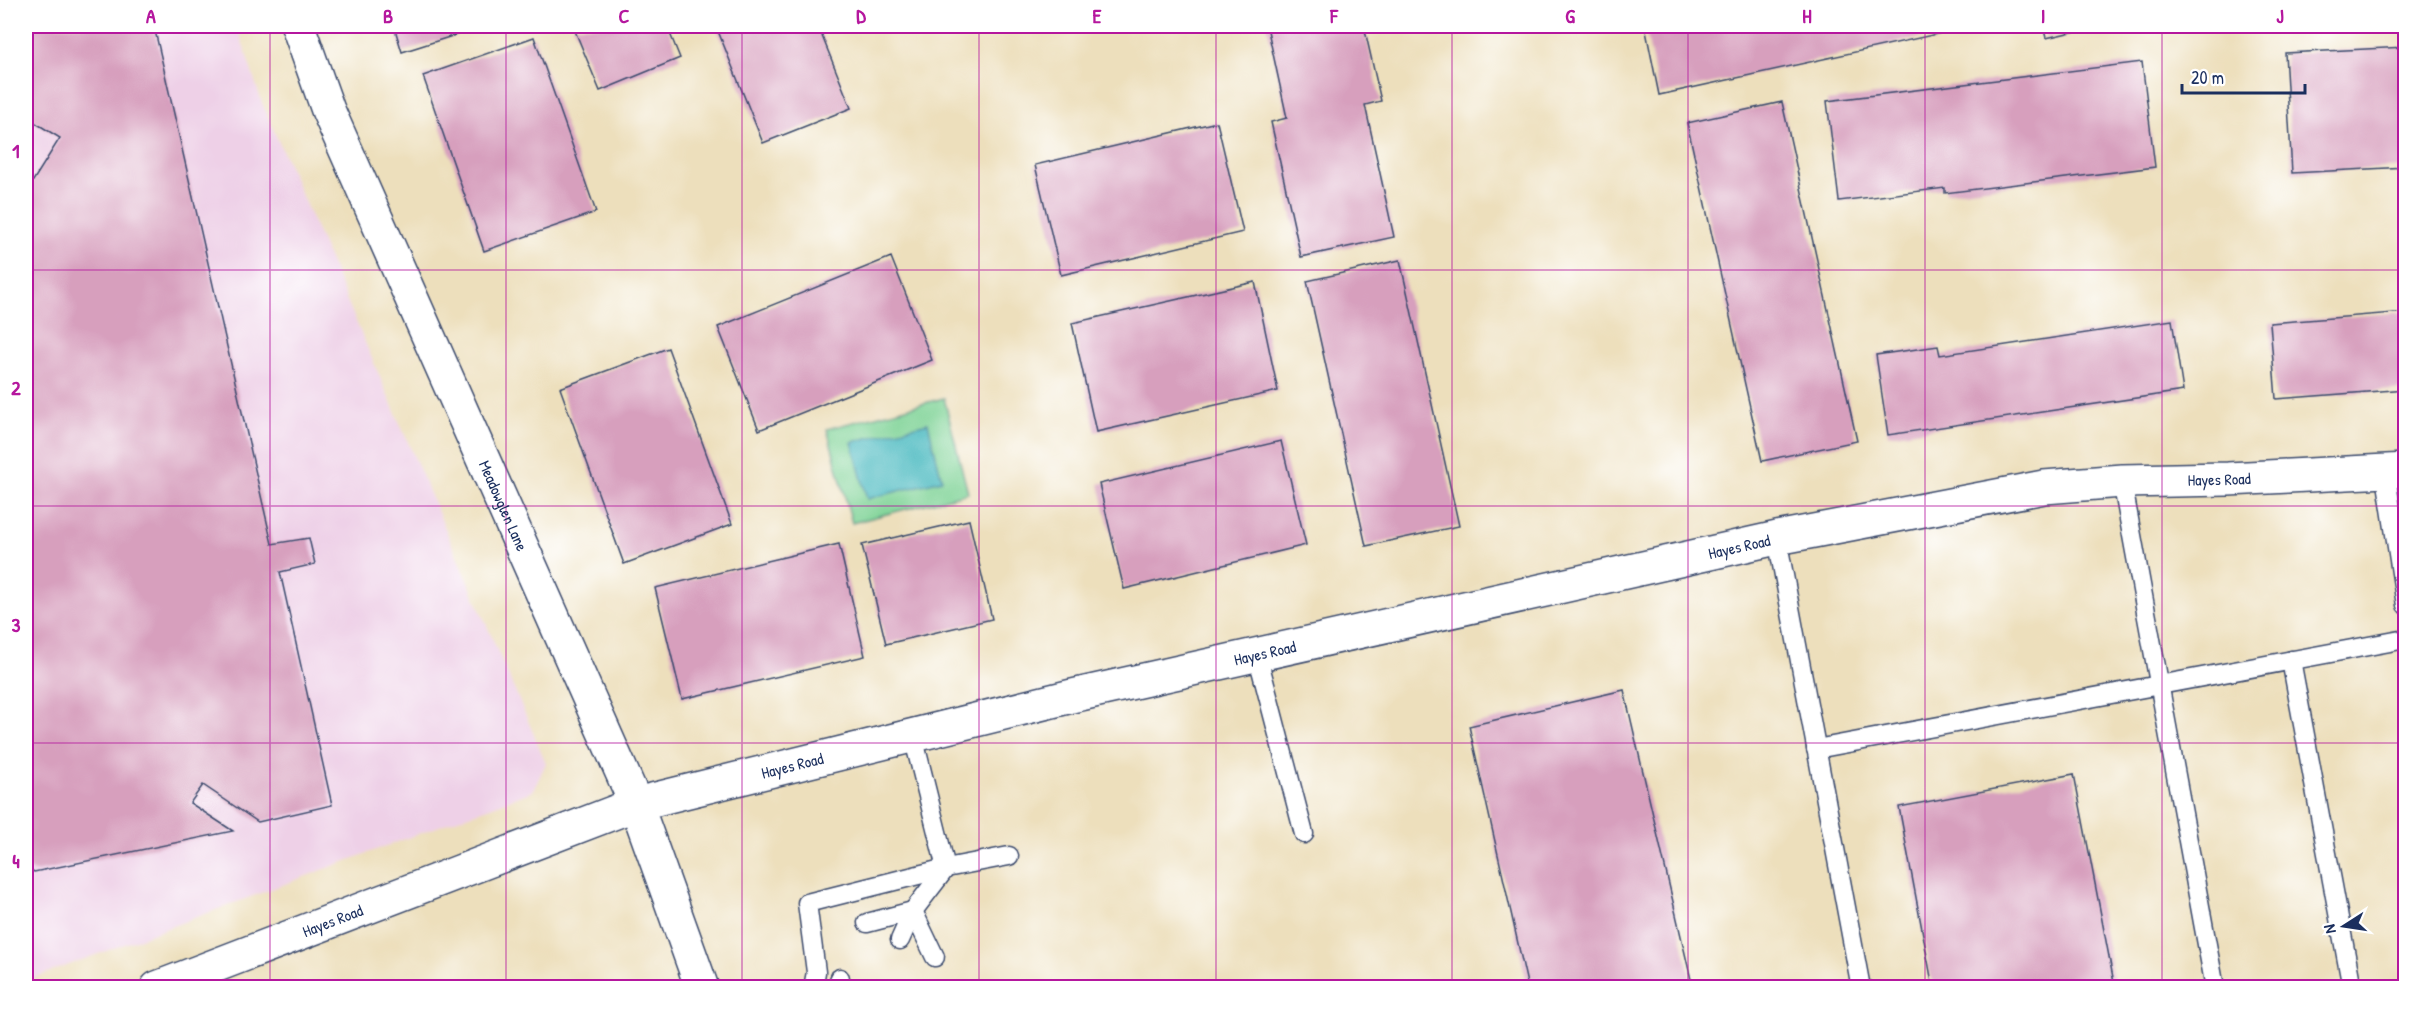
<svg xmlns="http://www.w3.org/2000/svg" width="2431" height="1013" font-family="'Patrick Hand',sans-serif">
<rect width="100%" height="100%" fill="#fff"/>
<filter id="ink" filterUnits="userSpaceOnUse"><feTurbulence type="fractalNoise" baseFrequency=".0167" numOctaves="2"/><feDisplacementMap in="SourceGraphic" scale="12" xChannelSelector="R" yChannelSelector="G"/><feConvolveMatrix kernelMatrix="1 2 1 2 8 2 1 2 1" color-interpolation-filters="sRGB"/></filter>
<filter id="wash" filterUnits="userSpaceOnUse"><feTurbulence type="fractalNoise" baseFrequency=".008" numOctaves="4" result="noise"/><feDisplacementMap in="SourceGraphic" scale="24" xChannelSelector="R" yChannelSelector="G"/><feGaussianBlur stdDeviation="1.35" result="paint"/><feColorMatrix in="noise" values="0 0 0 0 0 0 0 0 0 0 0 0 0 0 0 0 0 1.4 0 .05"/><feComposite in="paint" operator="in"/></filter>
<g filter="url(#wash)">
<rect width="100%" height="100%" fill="#eddfbc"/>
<path fill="#eed0e7" d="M26,26H237L262,103L546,763L533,791L26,981Z"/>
<path fill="#7fd396" stroke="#4d817a" stroke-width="1.5" d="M944,398L968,493L852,523L827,429Z"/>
<path fill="#4ab9c0" stroke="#32748f" stroke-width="1.5" d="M928,423L942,480L867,499L852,442Z"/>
<g id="blocks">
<g fill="#d79fbd">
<path d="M26,26H154L272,544L309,538L315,564L280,572L332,805L258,822L203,785L190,803L233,831L34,872L26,867V192L60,138L26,117Z"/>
<path d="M394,26H484L402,52Z"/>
<path d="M573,26H667L680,58L600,91Z"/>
<path d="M716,26H818L851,108L763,143Z"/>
<path d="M1267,26H1364L1381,101L1365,105L1394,237L1301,257L1271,122L1287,118Z"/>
<path d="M1645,26H1960V29L1659,95Z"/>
<path d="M2043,26H2098L2046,38Z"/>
<path d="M534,37L596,212L484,251L423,76Z"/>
<path d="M2406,47V167L2292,173L2285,53Z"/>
<path d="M2142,62L2155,167L1945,193V188L1839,201L1827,101Z"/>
<path d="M1782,102L1857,441L1762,461L1687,123Z"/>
<path d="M1217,122L1243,232L1061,275L1035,165Z"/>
<path d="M891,257L932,360L759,430L718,327Z"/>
<path d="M1400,260L1459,526L1366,546L1307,281Z"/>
<path d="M1255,282L1278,391L1096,432L1072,323Z"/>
<path d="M2406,312V389L2276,399L2270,323Z"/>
<path d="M2172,320L2183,391L1888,435L1876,355L1938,346L1940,355Z"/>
<path d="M668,348L732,524L624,564L560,388Z"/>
<path d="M1281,441L1306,545L1124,589L1099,484Z"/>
<path d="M969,520L992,619L886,644L862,545Z"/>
<path d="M839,544L865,656L682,699L655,588Z"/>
<path d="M1624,690L1693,988H1528L1469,726Z"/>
<path d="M2074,774L2115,988H1933L1899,807Z"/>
</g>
</g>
</g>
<g filter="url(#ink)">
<use href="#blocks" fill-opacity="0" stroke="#3a496c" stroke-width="1.5"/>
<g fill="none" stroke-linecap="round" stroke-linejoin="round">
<g stroke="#3a496c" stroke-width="21">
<g id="service">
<path d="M2385,470L2406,605"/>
<path d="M2122,481L2215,988"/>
<path d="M1777,538L1861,988"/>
<path d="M1257,654L1304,834"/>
<path d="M2291,660L2352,988"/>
<path d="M1816,749L2406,639"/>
<path d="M867,923L913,911L935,957"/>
<path d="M900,940L913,911L946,868L1009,856"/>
<path d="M813,988L816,972L807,903L946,868L913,736"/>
<path d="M836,988L840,978"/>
</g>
</g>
<g stroke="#3a496c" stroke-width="36">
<g id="tertiary">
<path id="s1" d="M298,26L328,110L636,804L702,988"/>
<path id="s2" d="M157,988L636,804L1072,696L1777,538L2044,487L2122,481L2228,479L2406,470"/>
</g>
</g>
<use href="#service" stroke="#fff" stroke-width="18"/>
<use href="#tertiary" stroke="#fff" stroke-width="33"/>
</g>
</g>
<path fill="none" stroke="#b5179e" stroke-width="1.5" stroke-opacity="0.55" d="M270,26V988M506,26V988M742,26V988M979,26V988M1216,26V988M1452,26V988M1688,26V988M1925,26V988M2162,26V988M26,270H2406M26,506H2406M26,743H2406"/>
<g text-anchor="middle" stroke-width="4.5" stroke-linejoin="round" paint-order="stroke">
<g font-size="16" fill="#1b2f5e" stroke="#fff">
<text dy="6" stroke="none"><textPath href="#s2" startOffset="2132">Hayes Road</textPath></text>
<text dy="6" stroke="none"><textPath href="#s1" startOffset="522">Meadowglen Lane</textPath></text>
<text dy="6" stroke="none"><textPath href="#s2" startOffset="1646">Hayes Road</textPath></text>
<text dy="6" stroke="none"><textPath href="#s2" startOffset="1160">Hayes Road</textPath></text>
<text dy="6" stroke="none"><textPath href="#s2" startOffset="674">Hayes Road</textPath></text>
<text dy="6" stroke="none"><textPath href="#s2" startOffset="188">Hayes Road</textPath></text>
</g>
</g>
<rect width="2431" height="1013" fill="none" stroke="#fff" stroke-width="66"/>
<g transform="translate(2344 926) rotate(258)" stroke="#ffffff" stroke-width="4.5" paint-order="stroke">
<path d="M0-4.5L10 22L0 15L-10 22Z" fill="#1b2f5e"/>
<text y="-9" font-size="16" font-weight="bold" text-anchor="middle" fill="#1b2f5e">N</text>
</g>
<path d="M2182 84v9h123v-9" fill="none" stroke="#1b2f5e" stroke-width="3"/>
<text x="2191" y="84" font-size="18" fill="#1b2f5e" stroke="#ffffff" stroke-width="4.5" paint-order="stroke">20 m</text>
<rect x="33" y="33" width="2365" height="947" fill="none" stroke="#b5179e" stroke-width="2"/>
<g font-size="20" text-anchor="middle" font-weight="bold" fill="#b5179e">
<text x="151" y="23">A</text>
<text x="388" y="23">B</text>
<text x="624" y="23">C</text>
<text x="861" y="23">D</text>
<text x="1097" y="23">E</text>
<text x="1334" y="23">F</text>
<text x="1570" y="23">G</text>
<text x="1807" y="23">H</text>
<text x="2043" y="23">I</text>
<text x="2280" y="23">J</text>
<text x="16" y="158">1</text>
<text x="16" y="395">2</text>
<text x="16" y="632">3</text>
<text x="16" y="868">4</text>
</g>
</svg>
